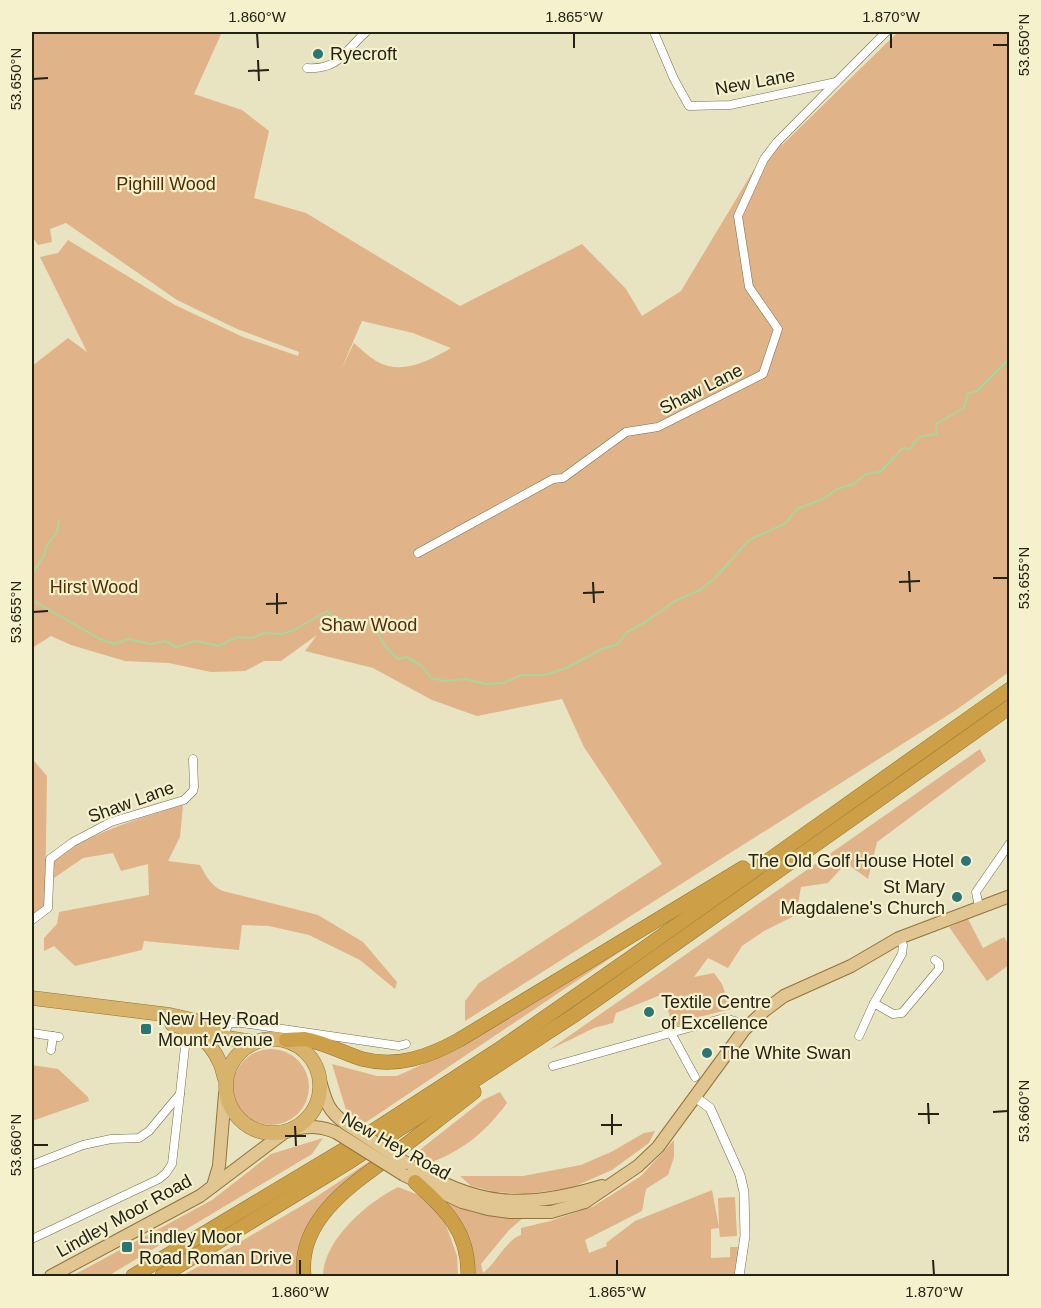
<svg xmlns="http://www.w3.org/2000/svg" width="1041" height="1308" font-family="Arial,sans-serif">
<rect width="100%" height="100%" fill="#e8e3c0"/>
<g fill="#e1b389" fill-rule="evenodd">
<path d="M32,32H222L194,94L242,110L269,131L254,198L306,213L460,306L582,244L626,289L642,316L681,291L765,151L783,144L898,32H1009L1010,374L1007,378H1010L1009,672L956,710L465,1021V1001L479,983L662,864L584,747L562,699L477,716L432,700L373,668L305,651L317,635L281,661H264L245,671L211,672L169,663L125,661L71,645L51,636L32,648V366L68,338L87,352L40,257L58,253L68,240L175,305L243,337L298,356L299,352L237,329L177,300L66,223L50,229L52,242L38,245L32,236ZM362,321L413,333L451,348C429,361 401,376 376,361C368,356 361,349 354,343L341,370Z"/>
<path d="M980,749L986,761L877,842L868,879L846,863L828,883L801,887L796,915L764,931L742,946L728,968L708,958L694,977L714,973L722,984L731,1009L699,1017L698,1020L673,1027L663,994L616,1013L613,1023L594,1028L549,1050Z"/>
<path d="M34,761L47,776L45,905L32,915V782Z"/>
<path d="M183,805L180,837L168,861L200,865C206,876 211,886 223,891L318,915L363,942L397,982L395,989L360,960L309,935L269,926L242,925L239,950L144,941L142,950L75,966L54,946L44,951V938L57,924L59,912L149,895L148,864L121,871L113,853L83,858L54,878L53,860C92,832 137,819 183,805Z"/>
<path d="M968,919L983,948L1004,937L1009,945V965L987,981L949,927Z"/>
<path d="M627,947L362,1125L346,1110L332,1064L377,1076H397L443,1055Z"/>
<circle cx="271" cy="1087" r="38"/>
<path d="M32,1065L58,1069L88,1097L89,1101L32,1121Z"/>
<path d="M500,1092L507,1103C486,1131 465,1149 432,1162L412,1156L483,1100Z"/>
<path d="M655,1131L649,1143L612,1170L571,1188L525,1194L495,1192L471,1186L460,1176H523L581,1165L613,1151L644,1133Z"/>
<path d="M323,1138L312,1154L108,1276H72L212,1200L271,1154Z"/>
<path d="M674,1140V1157L668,1175L646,1189L642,1211L585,1240L589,1253L607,1246L606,1243L635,1221L712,1190L719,1227L718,1198L735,1197L737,1236L720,1237L719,1228L711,1229V1258L730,1257V1247H741L740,1264L734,1276H473L444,1202L475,1213L523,1218L509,1230L481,1264L483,1273C497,1262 506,1240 521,1235V1228L550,1221L594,1206L641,1176Z"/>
<path d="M370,1161L375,1164L324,1208L302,1276H182L313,1199Z"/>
<path d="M398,1187L424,1197L445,1222L457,1256L458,1276H323C323,1240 368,1202 398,1187Z"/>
</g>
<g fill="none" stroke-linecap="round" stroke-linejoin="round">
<g stroke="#aad69c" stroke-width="2">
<path d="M32,574L44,555L47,545L57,532L59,521"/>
<path d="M32,600L100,639L115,644L128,639L151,644L165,641L176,647L196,641L219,646L237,637L252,638L264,633L282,634L294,630L327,611C344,627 356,615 371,625C376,628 379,636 382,641C386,648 391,653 398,659L406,657L421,665L431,678L444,681L465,679L486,684L504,683L521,675H545L566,668L602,649L618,644L627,632L647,621L675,601L700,590L715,578L749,540L786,523L797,509L825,498L837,489L854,484L866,474L880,472L903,448L910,449L919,437L937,434L936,424L964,408L968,393L977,391L1010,358"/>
</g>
<g stroke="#747050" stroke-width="9">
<g id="minor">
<path d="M654,32L674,79L689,106L730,105L836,82"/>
<path d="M307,68C340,70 345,50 366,32"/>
<path d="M418,553L553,479L563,478L626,432L658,427L763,374L778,329L749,287L738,216L764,159L777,142L886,32"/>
<path d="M979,907L976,892L1010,843"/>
<path d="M32,920L48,908L50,859L73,842L111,822L184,800L193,791L194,787L193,759"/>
<path d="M874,1003L893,1014L902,1013L939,969V963L935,960"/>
<path d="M32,1033L59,1037"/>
<path d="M671,1033L695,1077"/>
<path d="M859,1036L874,1003L902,954L903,945L899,938"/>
<path d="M223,1037L229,1023H242L399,1046L406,1044"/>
<path d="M51,1050L53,1036"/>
<path d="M553,1066L724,1018L735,1021L744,1030"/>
<path d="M32,1165L83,1145L111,1139L139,1138L149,1131L180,1094L186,1037"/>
<path d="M32,1239L159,1179L166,1173L172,1164L180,1094"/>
</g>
</g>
<g stroke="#747050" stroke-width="10">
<path id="tertiary" d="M695,1097L710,1108L740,1175L744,1192L745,1236L739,1276"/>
</g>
<g stroke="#927436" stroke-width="14">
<g id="primary">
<path d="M320,1081C326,1101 327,1110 345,1123"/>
<path d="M293,1129C310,1126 322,1126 337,1133"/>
<path d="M406,1163C477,1207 523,1210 602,1186"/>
<path d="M404,1175L462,1202L488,1209L510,1212H551L585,1202L638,1166L658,1147L744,1030L764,1011L784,996L851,966L899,938L1010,896"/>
<path d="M213,1186L219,1166L225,1094"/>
<path d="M51,1276L200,1196L285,1132"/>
</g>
</g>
<g stroke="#927436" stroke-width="15">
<g id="trunk">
<path d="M32,998L170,1015L197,1021L215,1034L228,1038L253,1042"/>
<path d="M172,1024C193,1030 210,1040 219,1061C222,1066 223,1073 225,1079"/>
<circle cx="273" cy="1086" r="47"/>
</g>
</g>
<g stroke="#927436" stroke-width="15">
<g id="motorway">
<path d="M286,1040C292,1040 298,1039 304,1039C323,1042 343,1053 362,1059C397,1068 428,1057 459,1040L743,868"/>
<path d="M415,1182C446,1210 469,1231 468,1276"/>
<path d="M133,1276L345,1149L504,1046L632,957L1010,689"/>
<path d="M162,1276L349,1162L576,1014L1010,707"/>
<path d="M304,1276C297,1217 357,1181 398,1151C423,1131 449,1112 474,1092"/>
</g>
</g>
<use href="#minor" stroke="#fff" stroke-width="8"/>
<use href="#tertiary" stroke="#fff" stroke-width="9"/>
<use href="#primary" stroke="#e1c691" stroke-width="12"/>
<use href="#trunk" stroke="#d7b36c" stroke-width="14"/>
<use href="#motorway" stroke="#cda047" stroke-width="14"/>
<g stroke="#927436" stroke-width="14" stroke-linecap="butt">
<g id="primary-bridge">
<path d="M345,1123L406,1163"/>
<path d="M337,1133L404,1175"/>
</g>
</g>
<use href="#primary-bridge" stroke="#e1c691" stroke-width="12"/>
</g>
<path fill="none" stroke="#242215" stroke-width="2" d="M257,33L258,48M574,33V48M891,33V48M993,45H1008M258,60L259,81M248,71L269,70M33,79L48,78M909,571L910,592M993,578H1008M593,582L594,603M899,582L920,581M277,593V614M583,593L604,592M266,604L287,603M33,612L48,611M928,1103L929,1124M993,1112L1008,1111M612,1114V1135M918,1114H939M601,1125H622M295,1126L296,1146M285,1136H306M33,1145H48M300,1260V1275M617,1260V1275M933,1260L934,1275"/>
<g fill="#2b7575" stroke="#f5f1cd" stroke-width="2">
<circle cx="318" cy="54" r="6"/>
<circle cx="966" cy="861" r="6"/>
<circle cx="957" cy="897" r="6"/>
<circle cx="649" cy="1012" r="6"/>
<rect x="140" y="1023" width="12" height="12" rx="3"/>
<circle cx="707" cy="1053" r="6"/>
<rect x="121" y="1241" width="12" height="12" rx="3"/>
</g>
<g text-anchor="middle" stroke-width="4.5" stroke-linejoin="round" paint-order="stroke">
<g font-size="18" fill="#242215" stroke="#f5f1cd" text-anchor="start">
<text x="330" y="60">Ryecroft</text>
<text x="954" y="867" text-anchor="end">The Old Golf House Hotel</text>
<text x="945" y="893" text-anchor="end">St Mary<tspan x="945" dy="21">Magdalene's Church</tspan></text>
<text x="661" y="1008">Textile Centre<tspan x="661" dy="21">of Excellence</tspan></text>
<text x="158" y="1025">New Hey Road<tspan x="158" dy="21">Mount Avenue</tspan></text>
<text x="719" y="1059">The White Swan</text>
<text x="139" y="1243">Lindley Moor<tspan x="139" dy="21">Road Roman Drive</tspan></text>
</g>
<g font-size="18" fill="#242215" stroke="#f5f1cd">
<text transform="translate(755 82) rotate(-10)" y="6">New Lane</text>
<text transform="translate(701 389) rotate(-27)" y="6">Shaw Lane</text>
<text transform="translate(131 802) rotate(-20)" y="6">Shaw Lane</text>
<text transform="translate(396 1146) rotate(29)" y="6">New Hey Road</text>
<text transform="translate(124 1216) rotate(-29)" y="6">Lindley Moor Road</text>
</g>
<g font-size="18" fill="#502d04" stroke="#f5f1cd">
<text x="166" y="190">Pighill Wood</text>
<text x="94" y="593">Hirst Wood</text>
<text x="369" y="631">Shaw Wood</text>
</g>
</g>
<rect width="1041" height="1308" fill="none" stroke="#f5f1cd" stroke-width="66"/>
<rect x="33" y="33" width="975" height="1242" fill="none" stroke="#242215" stroke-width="2"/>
<g font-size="15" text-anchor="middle" fill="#242215">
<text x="257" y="22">1.860°W</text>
<text x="574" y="22">1.865°W</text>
<text x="891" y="22">1.870°W</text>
<text transform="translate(1024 45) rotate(-90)" y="5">53.650°N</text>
<text transform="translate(16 79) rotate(-90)" y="5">53.650°N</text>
<text transform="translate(1024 578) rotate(-90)" y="5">53.655°N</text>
<text transform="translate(16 612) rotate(-90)" y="5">53.655°N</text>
<text transform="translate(1024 1111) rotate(-90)" y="5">53.660°N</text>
<text transform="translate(16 1145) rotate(-90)" y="5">53.660°N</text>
<text x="300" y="1297">1.860°W</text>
<text x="617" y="1297">1.865°W</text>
<text x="934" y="1297">1.870°W</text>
</g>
</svg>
